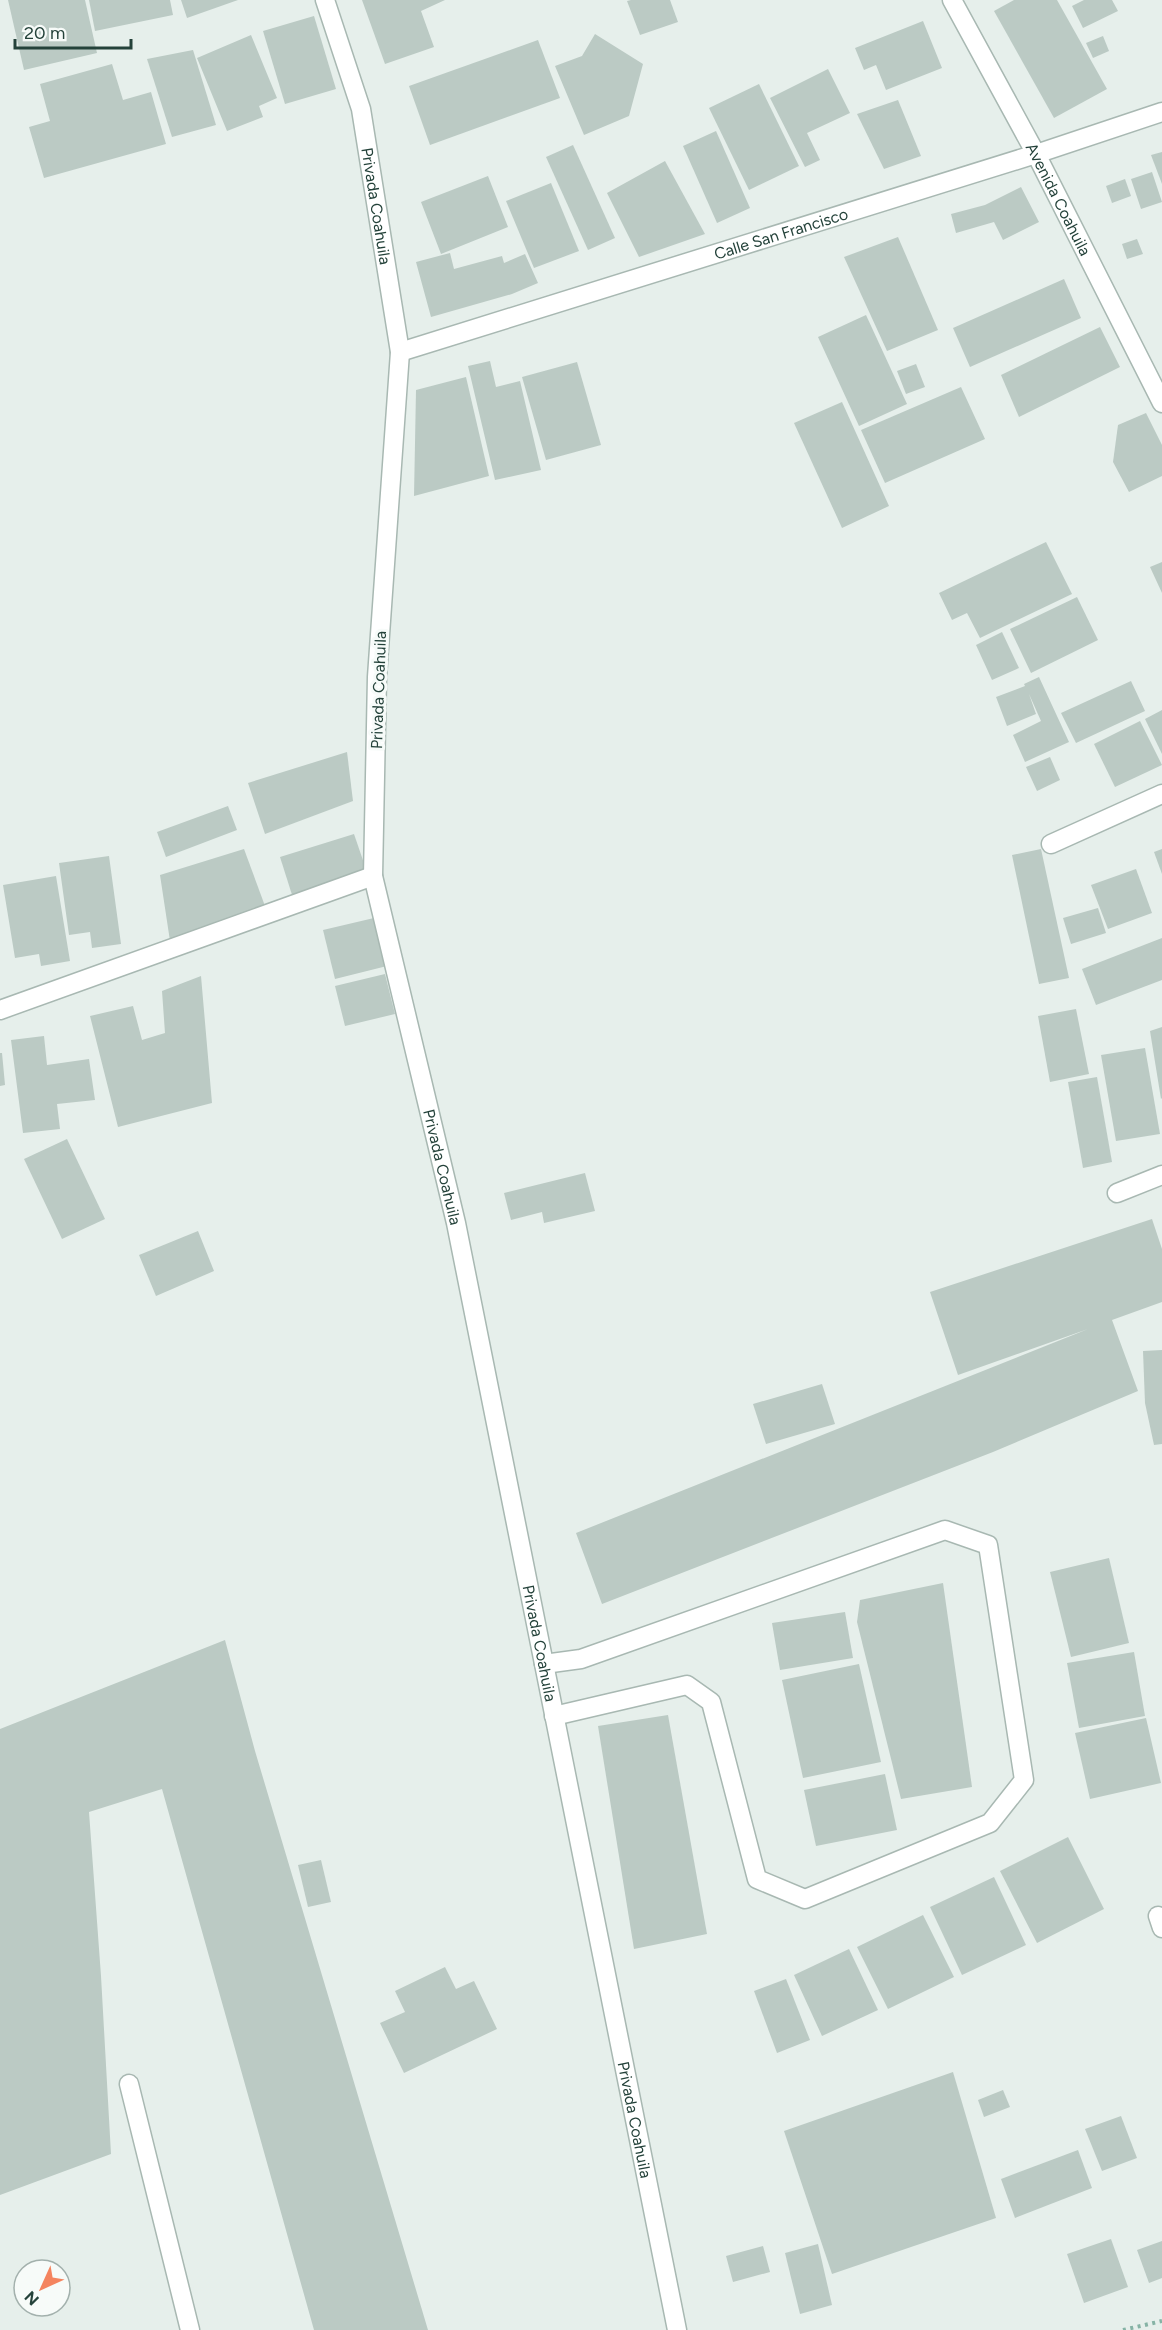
<svg xmlns="http://www.w3.org/2000/svg" width="1162" height="2330" font-family="Figtree,sans-serif">
<rect width="100%" height="100%" fill="#e6efeb"/>
<g fill="#bbcac4">
<path d="M8,0H85L97,53L24,70Z"/>
<path d="M89,0H170L173,15L95,31Z"/>
<path d="M181,0H238L187,18Z"/>
<path d="M362,0H445L421,11L434,47L385,64Z"/>
<path d="M631,0H670L678,22L640,35L627,1Z"/>
<path d="M1014,0H1057L1107,89L1054,118L994,11Z"/>
<path d="M1084,0H1112L1118,11L1083,28L1072,6Z"/>
<path d="M314,16L336,89L285,104L263,31Z"/>
<path d="M923,21L942,68L886,90L876,65L864,70L855,48Z"/>
<path d="M595,34L643,64L629,116L584,135L555,66L582,56Z"/>
<path d="M251,35L277,98L259,106L263,117L227,131L197,58Z"/>
<path d="M1103,36L1109,51L1093,58L1086,43Z"/>
<path d="M538,40L560,98L430,145L409,86Z"/>
<path d="M193,50L216,125L172,137L147,59Z"/>
<path d="M112,64L123,100L151,92L166,144L44,178L29,127L50,121L40,84Z"/>
<path d="M828,69L850,113L807,133L820,160L805,167L770,98Z"/>
<path d="M759,84L799,166L749,190L709,108Z"/>
<path d="M898,100L921,156L884,169L857,114Z"/>
<path d="M716,131L750,208L717,223L683,146Z"/>
<path d="M573,145L615,238L588,250L546,157Z"/>
<path d="M1162,152V184L1151,155Z"/>
<path d="M665,161L705,234L639,257L607,193Z"/>
<path d="M1152,172L1162,202L1141,209L1131,179Z"/>
<path d="M488,176L508,227L441,254L421,202Z"/>
<path d="M1125,179L1131,196L1112,203L1106,186Z"/>
<path d="M551,183L579,251L534,268L506,201Z"/>
<path d="M1021,187L1039,222L1003,240L994,222L956,233L951,214L985,205Z"/>
<path d="M898,237L938,330L887,351L844,257Z"/>
<path d="M1137,239L1143,254L1127,259L1122,244Z"/>
<path d="M450,253L454,269L502,256L504,263L525,254L538,283L512,294L431,317L416,262Z"/>
<path d="M1064,279L1081,318L970,367L953,328Z"/>
<path d="M866,315L907,404L859,426L818,337Z"/>
<path d="M1100,327L1120,367L1019,417L1001,375Z"/>
<path d="M490,361L496,387L520,381L541,470L495,480L468,366Z"/>
<path d="M577,362L601,445L546,460L522,377Z"/>
<path d="M916,364L925,387L906,394L897,371Z"/>
<path d="M466,377L489,476L414,496L416,390Z"/>
<path d="M961,387L985,439L885,483L861,430Z"/>
<path d="M842,402L889,506L842,528L794,423Z"/>
<path d="M1146,413L1162,445V476L1129,492L1113,462L1118,425Z"/>
<path d="M1046,542L1072,594L980,638L967,613L952,620L939,593Z"/>
<path d="M1162,562V593L1150,567Z"/>
<path d="M1077,597L1098,640L1031,673L1010,629Z"/>
<path d="M1002,632L1019,668L992,680L976,645Z"/>
<path d="M1039,677L1069,742L1025,762L1013,735L1041,721L1029,694L1036,714L1007,726L996,697L1025,686L1024,684Z"/>
<path d="M1131,681L1145,711L1076,743L1061,713Z"/>
<path d="M1162,710V754L1145,719Z"/>
<path d="M1140,721L1162,765L1115,787L1094,744Z"/>
<path d="M347,752L353,801L265,834L248,783Z"/>
<path d="M1050,757L1060,780L1037,791L1026,767Z"/>
<path d="M228,806L237,830L166,857L157,832Z"/>
<path d="M354,834L368,875L293,898L280,857Z"/>
<path d="M244,849L265,906L170,941L160,875Z"/>
<path d="M1041,849L1069,978L1039,984L1012,855Z"/>
<path d="M1162,849V874L1154,852Z"/>
<path d="M109,856L121,944L92,948L90,932L69,935L59,863Z"/>
<path d="M1136,869L1152,913L1108,929L1091,885Z"/>
<path d="M56,876L70,961L41,966L39,954L15,958L3,885Z"/>
<path d="M1098,908L1106,933L1071,944L1063,918Z"/>
<path d="M374,918L387,966L335,979L323,930Z"/>
<path d="M1162,938V980L1096,1005L1082,969Z"/>
<path d="M385,974L395,1014L345,1026L335,986Z"/>
<path d="M201,976L212,1103L118,1127L90,1016L133,1006L142,1040L165,1033L162,991Z"/>
<path d="M1076,1009L1089,1074L1050,1082L1038,1016Z"/>
<path d="M1162,1027V1098L1161,1099L1150,1031Z"/>
<path d="M44,1036L47,1065L89,1059L95,1100L57,1104L60,1129L23,1133L11,1040Z"/>
<path d="M1145,1048L1160,1134L1116,1141L1101,1055Z"/>
<path d="M0,1053H2L5,1085L0,1086Z"/>
<path d="M1097,1077L1112,1162L1083,1168L1068,1082Z"/>
<path d="M67,1139L105,1219L62,1239L24,1159Z"/>
<path d="M585,1173L595,1211L544,1223L542,1212L511,1220L504,1193Z"/>
<path d="M1152,1219L1162,1249V1302L1112,1320L1138,1391L993,1452L602,1604L576,1533L1088,1329L958,1375L930,1292Z"/>
<path d="M198,1231L214,1271L156,1296L139,1255Z"/>
<path d="M1162,1350V1444L1154,1445L1145,1403L1143,1351Z"/>
<path d="M822,1384L835,1424L766,1444L753,1404Z"/>
<path d="M1109,1558L1129,1643L1071,1657L1050,1572Z"/>
<path d="M943,1583L972,1787L901,1799L857,1622L860,1600Z"/>
<path d="M845,1612L853,1658L780,1670L772,1623Z"/>
<path d="M225,1640L255,1751L428,2330H314L162,1789L89,1812L101,1976L111,2154L0,2195V1729Z"/>
<path d="M1134,1652L1145,1716L1079,1728L1067,1663Z"/>
<path d="M859,1664L881,1762L803,1778L782,1680Z"/>
<path d="M668,1715L707,1934L634,1949L598,1726Z"/>
<path d="M1146,1718L1161,1783L1090,1799L1075,1733Z"/>
<path d="M885,1774L897,1830L816,1846L804,1790Z"/>
<path d="M1068,1837L1104,1909L1037,1943L1000,1871Z"/>
<path d="M321,1860L331,1902L308,1907L298,1865Z"/>
<path d="M994,1877L1026,1945L962,1975L930,1907Z"/>
<path d="M923,1915L954,1977L888,2009L857,1947Z"/>
<path d="M849,1949L878,2010L822,2036L794,1975Z"/>
<path d="M445,1967L456,1989L474,1981L497,2029L404,2073L380,2023L405,2012L395,1991Z"/>
<path d="M786,1979L810,2040L777,2053L754,1991Z"/>
<path d="M953,2072L996,2218L832,2274L784,2131Z"/>
<path d="M1003,2090L1010,2107L984,2117L978,2100Z"/>
<path d="M1121,2116L1137,2158L1102,2171L1085,2129Z"/>
<path d="M1078,2150L1092,2188L1015,2218L1001,2179Z"/>
<path d="M1111,2239L1128,2287L1084,2303L1067,2254Z"/>
<path d="M1162,2241V2278L1149,2283L1137,2250Z"/>
<path d="M818,2244L832,2305L800,2314L785,2253Z"/>
<path d="M763,2246L770,2272L733,2282L726,2256Z"/>
</g>
<g fill="none" stroke-linecap="round" stroke-linejoin="round">
<g stroke="#a8b8b2" stroke-width="21">
<g id="lane">
<path d="M1158,1916L1162,1928"/>
<path d="M129,2084L190,2330"/>
</g>
</g>
<g stroke="#a8b8b2" stroke-width="21">
<g id="street">
<path id="s1" d="M325,0L361,109L400,352L377,677L373,876L456,1223L677,2330"/>
<path id="s2" d="M952,0L1036,154L1162,403"/>
<path id="s3" d="M400,352L1036,154L1162,112"/>
<path d="M1051,844L1162,794"/>
<path d="M0,1010L373,876"/>
<path d="M1117,1193L1162,1175"/>
<path d="M544,1664L581,1659L945,1530L988,1545L1024,1780L990,1823L805,1899L757,1879L711,1702L687,1685L554,1716"/>
</g>
</g>
<path stroke="#86b3a5" stroke-width="4" stroke-dasharray="3 4.5" stroke-linecap="butt" d="M1123,2330L1162,2321"/>
<use href="#lane" stroke="#fff" stroke-width="18"/>
<use href="#street" stroke="#fff" stroke-width="18"/>
</g>
<g text-anchor="middle" stroke-width="6" stroke-linejoin="round" paint-order="stroke">
<g font-size="16" fill="#24423a" stroke="#f7fbf9">
<text dy="6" stroke="none"><textPath href="#s2" startOffset="226">Avenida Coahuila</textPath></text>
<text dy="6" stroke="none"><textPath href="#s1" startOffset="213">Privada Coahuila</textPath></text>
<text dy="6" stroke="none"><textPath href="#s3" startOffset="399">Calle San Francisco</textPath></text>
<text transform="translate(378 690) rotate(-88)" y="6">Privada Coahuila</text>
<text dy="6" stroke="none"><textPath href="#s1" startOffset="1185">Privada Coahuila</textPath></text>
<text dy="6" stroke="none"><textPath href="#s1" startOffset="1671">Privada Coahuila</textPath></text>
<text dy="6" stroke="none"><textPath href="#s1" startOffset="2157">Privada Coahuila</textPath></text>
</g>
</g>
<g transform="translate(42 2288) rotate(225)"><circle r="28" fill="#f7fbf9" stroke="#a3b1ad" stroke-width="1.5"/>
<path d="M0-4.5L10 22L0 15L-10 22Z" fill="#f4845f"/>
<text y="-9" font-size="16" font-weight="bold" text-anchor="middle" fill="#24423a">N</text>
</g>
<path d="M15 39v9h116v-9" fill="none" stroke="#24423a" stroke-width="3"/>
<text x="24" y="39" font-size="18" fill="#24423a" stroke="#f7fbf9" stroke-width="4.5" paint-order="stroke">20 m</text>
</svg>
